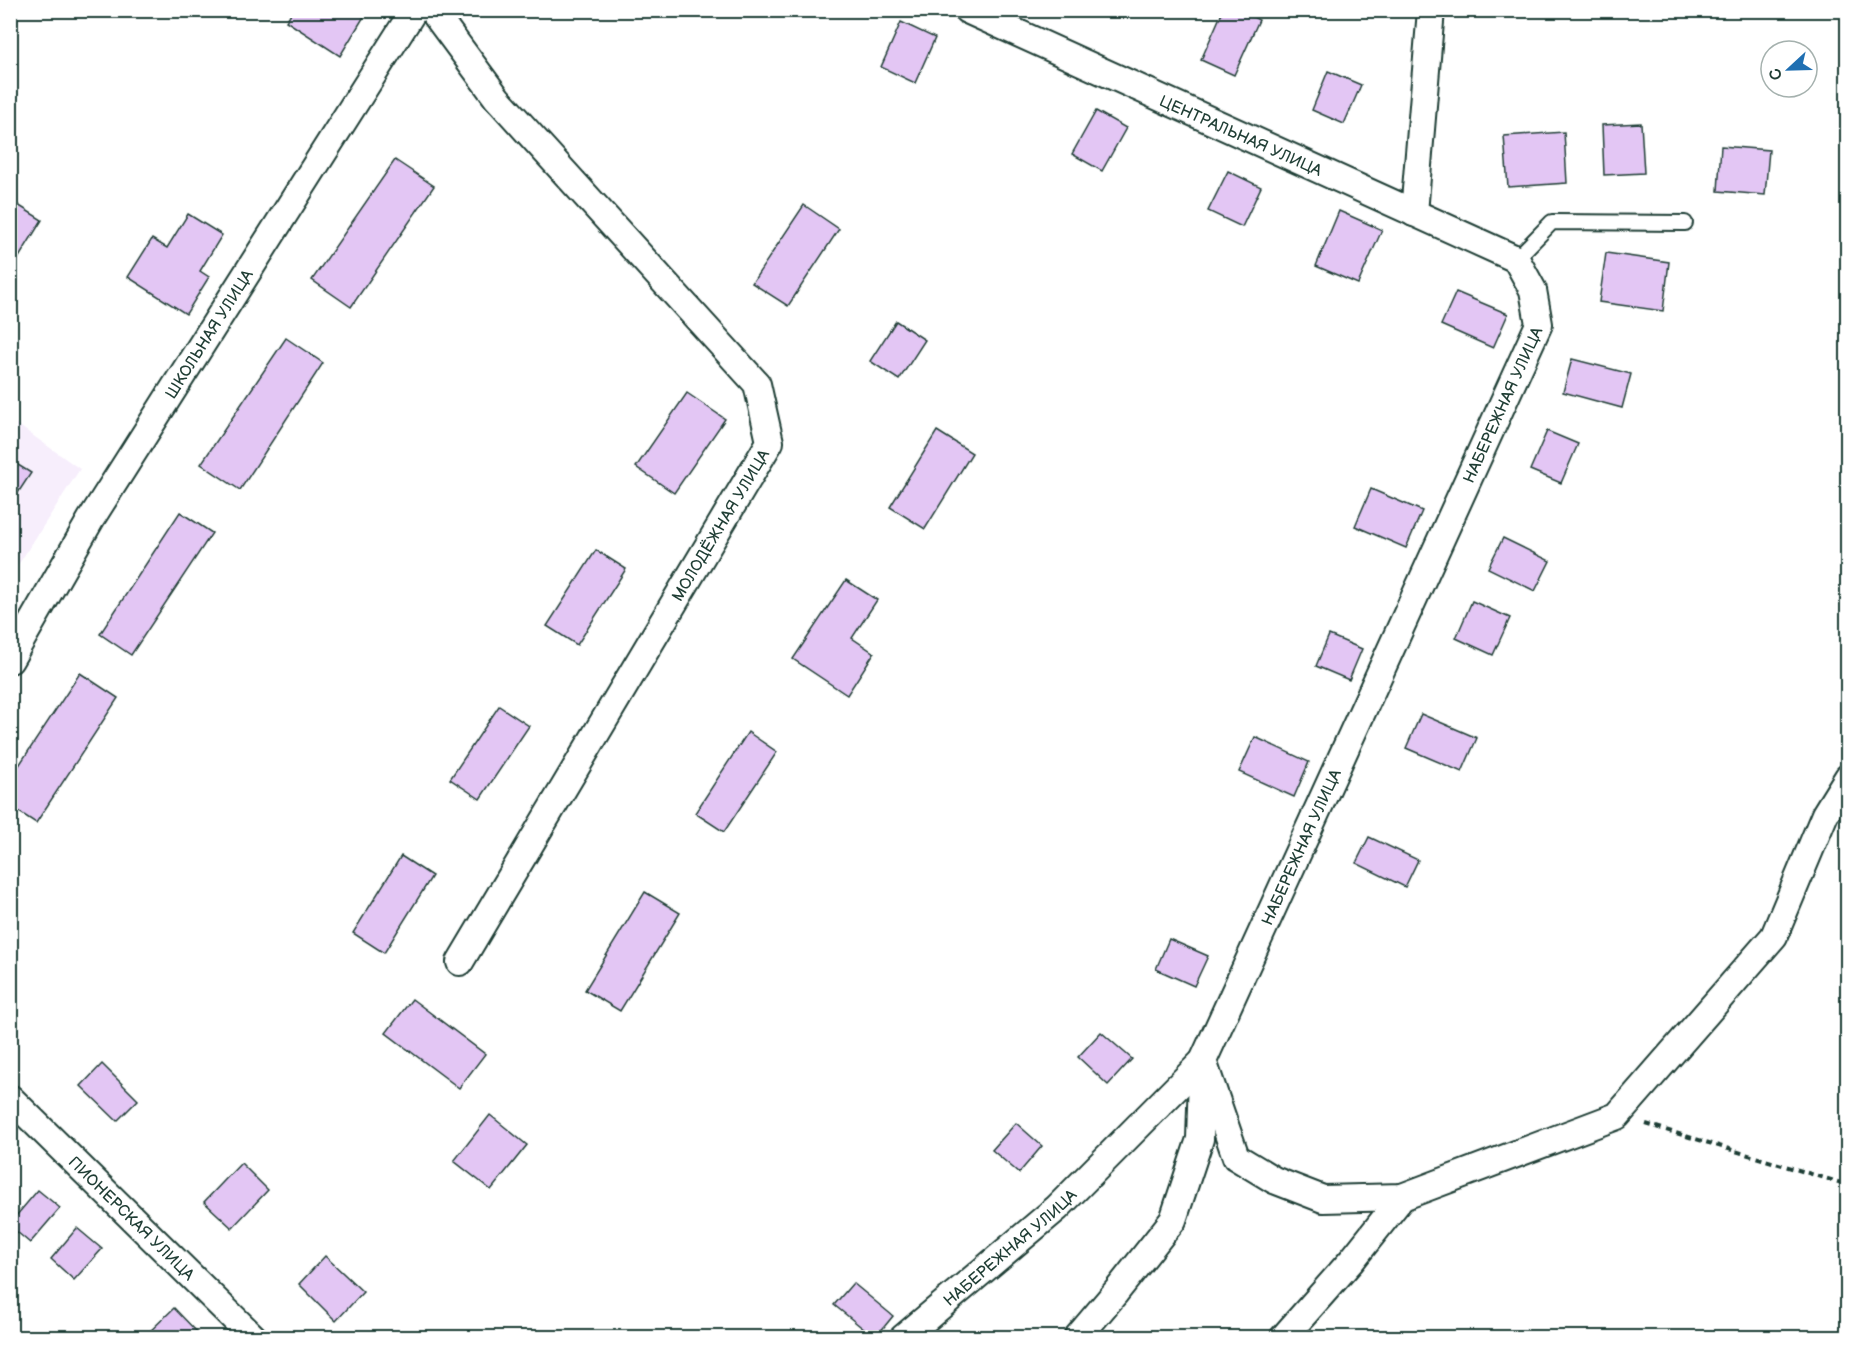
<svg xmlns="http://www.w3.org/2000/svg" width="1858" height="1348" font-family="'Balsamiq Sans',sans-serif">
<rect width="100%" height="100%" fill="#fff"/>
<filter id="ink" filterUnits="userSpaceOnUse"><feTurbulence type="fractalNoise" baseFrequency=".0167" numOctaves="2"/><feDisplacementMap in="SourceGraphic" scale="12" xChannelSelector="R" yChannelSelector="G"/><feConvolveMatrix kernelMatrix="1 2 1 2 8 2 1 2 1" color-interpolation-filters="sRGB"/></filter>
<g filter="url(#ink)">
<path fill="#f7eefc" d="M11,420L80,469L11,576Z"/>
<g fill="#e3c6f4" stroke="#1f3d34" stroke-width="1.5">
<path d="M293,10H368L340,56L286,21Z"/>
<path d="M1223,10H1239L1259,20L1234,75L1201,60Z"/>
<path d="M901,22L935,38L915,83L881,67Z"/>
<path d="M1328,71L1361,85L1344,124L1312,110Z"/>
<path d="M1096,111L1126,128L1102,171L1072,154Z"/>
<path d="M1641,123L1644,173L1604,175L1602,125Z"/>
<path d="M1564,132L1567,183L1508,187L1504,136Z"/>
<path d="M1721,146L1769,150L1765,195L1718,191Z"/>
<path d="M395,160L434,186L351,307L312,280Z"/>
<path d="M1228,171L1261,187L1242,227L1208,211Z"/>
<path d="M10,200L42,220L13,267L10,266Z"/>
<path d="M804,205L839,229L788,306L752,283Z"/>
<path d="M1339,211L1382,230L1358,284L1316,266Z"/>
<path d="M188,214L222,235L200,271L209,277L186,314L128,277L152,239L167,248Z"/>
<path d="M1606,253L1669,262L1663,311L1599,302Z"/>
<path d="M1456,292L1508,314L1493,348L1441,325Z"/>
<path d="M896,321L925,340L899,380L870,361Z"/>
<path d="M286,338L323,363L240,490L201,464Z"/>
<path d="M1572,359L1631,374L1622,408L1563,392Z"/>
<path d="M687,393L725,419L674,493L636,467Z"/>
<path d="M937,431L972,453L925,529L890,507Z"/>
<path d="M1547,431L1578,444L1561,483L1530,470Z"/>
<path d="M10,460L31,473L10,505Z"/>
<path d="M1371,489L1422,511L1406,548L1355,526Z"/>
<path d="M180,512L212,533L131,655L100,634Z"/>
<path d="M1503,538L1550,561L1535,591L1488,568Z"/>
<path d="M596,550L626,569L577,645L547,626Z"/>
<path d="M846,580L877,600L852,638L874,653L847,695L793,659Z"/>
<path d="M1472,601L1510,618L1493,655L1456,638Z"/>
<path d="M1329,635L1362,649L1349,680L1316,666Z"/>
<path d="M80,673L118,698L36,823L10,806V779Z"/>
<path d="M499,706L529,726L480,799L450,779Z"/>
<path d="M1421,714L1477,738L1462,772L1406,748Z"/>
<path d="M748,732L777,752L724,832L695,813Z"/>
<path d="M1255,737L1309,762L1294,797L1239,772Z"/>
<path d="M1369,837L1418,860L1405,887L1356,863Z"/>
<path d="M401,856L432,876L384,953L353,933Z"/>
<path d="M645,892L680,913L620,1011L585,990Z"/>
<path d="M1169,939L1208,956L1194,986L1156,969Z"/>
<path d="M412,999L485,1054L459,1088L386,1033Z"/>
<path d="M1101,1032L1132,1059L1108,1085L1078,1057Z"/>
<path d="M102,1064L138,1100L117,1121L81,1086Z"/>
<path d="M490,1115L527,1145L491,1190L454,1161Z"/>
<path d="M1016,1123L1042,1146L1019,1173L992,1150Z"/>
<path d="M241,1163L268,1190L232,1228L204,1202Z"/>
<path d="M38,1190L60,1208L30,1243L10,1226V1223Z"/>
<path d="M77,1228L102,1249L74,1280L51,1259Z"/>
<path d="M325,1256L363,1292L336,1321L299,1284Z"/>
<path d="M853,1283L893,1316L875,1338L834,1305Z"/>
<path d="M174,1308L200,1335L198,1338H143Z"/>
</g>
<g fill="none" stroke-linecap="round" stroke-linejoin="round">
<g stroke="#1f3d34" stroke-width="18">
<path id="lane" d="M1516,259L1552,222L1685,223"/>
</g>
<g stroke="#1f3d34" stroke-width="30">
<g id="street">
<path d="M432,10L497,98L757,384L770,442L460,962"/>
<path d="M1414,213L1431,10"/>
<path id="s1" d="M10,660L91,519L414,10"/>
<path d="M1203,1061L1236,1157L1274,1180L1323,1199L1402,1197L1617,1116L1774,936L1825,814L1848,777"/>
<path id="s2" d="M10,1098L254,1338"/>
<path id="s3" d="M903,1338L1057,1208L1203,1061L1539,324L1533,290L1516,259L967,10"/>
<path d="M1077,1338L1116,1292L1173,1220L1200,1139L1202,1077"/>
<path d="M1283,1338L1352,1260L1402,1197"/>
</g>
</g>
<path stroke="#1f3d34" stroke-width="4" stroke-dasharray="6 4.5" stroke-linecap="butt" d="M1646,1124L1848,1185"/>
<use href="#lane" stroke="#fff" stroke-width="14"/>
<use href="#street" stroke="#fff" stroke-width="26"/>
</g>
</g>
<g text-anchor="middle" stroke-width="4.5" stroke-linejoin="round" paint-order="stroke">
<g font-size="16" fill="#1f3d34" stroke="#fff">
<text transform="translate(1241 135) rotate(24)" y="6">ЦЕНТРАЛЬНАЯ УЛИЦА</text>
<text dy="6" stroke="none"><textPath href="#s1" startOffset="382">ШКОЛЬНАЯ УЛИЦА</textPath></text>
<text dy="6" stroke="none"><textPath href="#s3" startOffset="1130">НАБЕРЕЖНАЯ УЛИЦА</textPath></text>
<text transform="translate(720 525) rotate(-59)" y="6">МОЛОДЁЖНАЯ УЛИЦА</text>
<text dy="6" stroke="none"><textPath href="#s3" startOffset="644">НАБЕРЕЖНАЯ УЛИЦА</textPath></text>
<text dy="6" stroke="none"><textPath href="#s2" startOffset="171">ПИОНЕРСКАЯ УЛИЦА</textPath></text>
<text dy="6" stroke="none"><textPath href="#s3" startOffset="140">НАБЕРЕЖНАЯ УЛИЦА</textPath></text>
</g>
</g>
<rect width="1858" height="1348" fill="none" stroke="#fff" stroke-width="36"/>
<rect x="18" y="18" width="1822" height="1312" fill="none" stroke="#1f3d34" stroke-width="2" filter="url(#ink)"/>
<g transform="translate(1789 69) rotate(248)"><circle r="28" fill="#ffffff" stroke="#a5b1ae" stroke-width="1.5"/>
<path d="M0-4.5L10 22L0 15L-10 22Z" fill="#1f6fb2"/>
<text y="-9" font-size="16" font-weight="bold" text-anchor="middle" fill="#1f3d34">С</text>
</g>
</svg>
